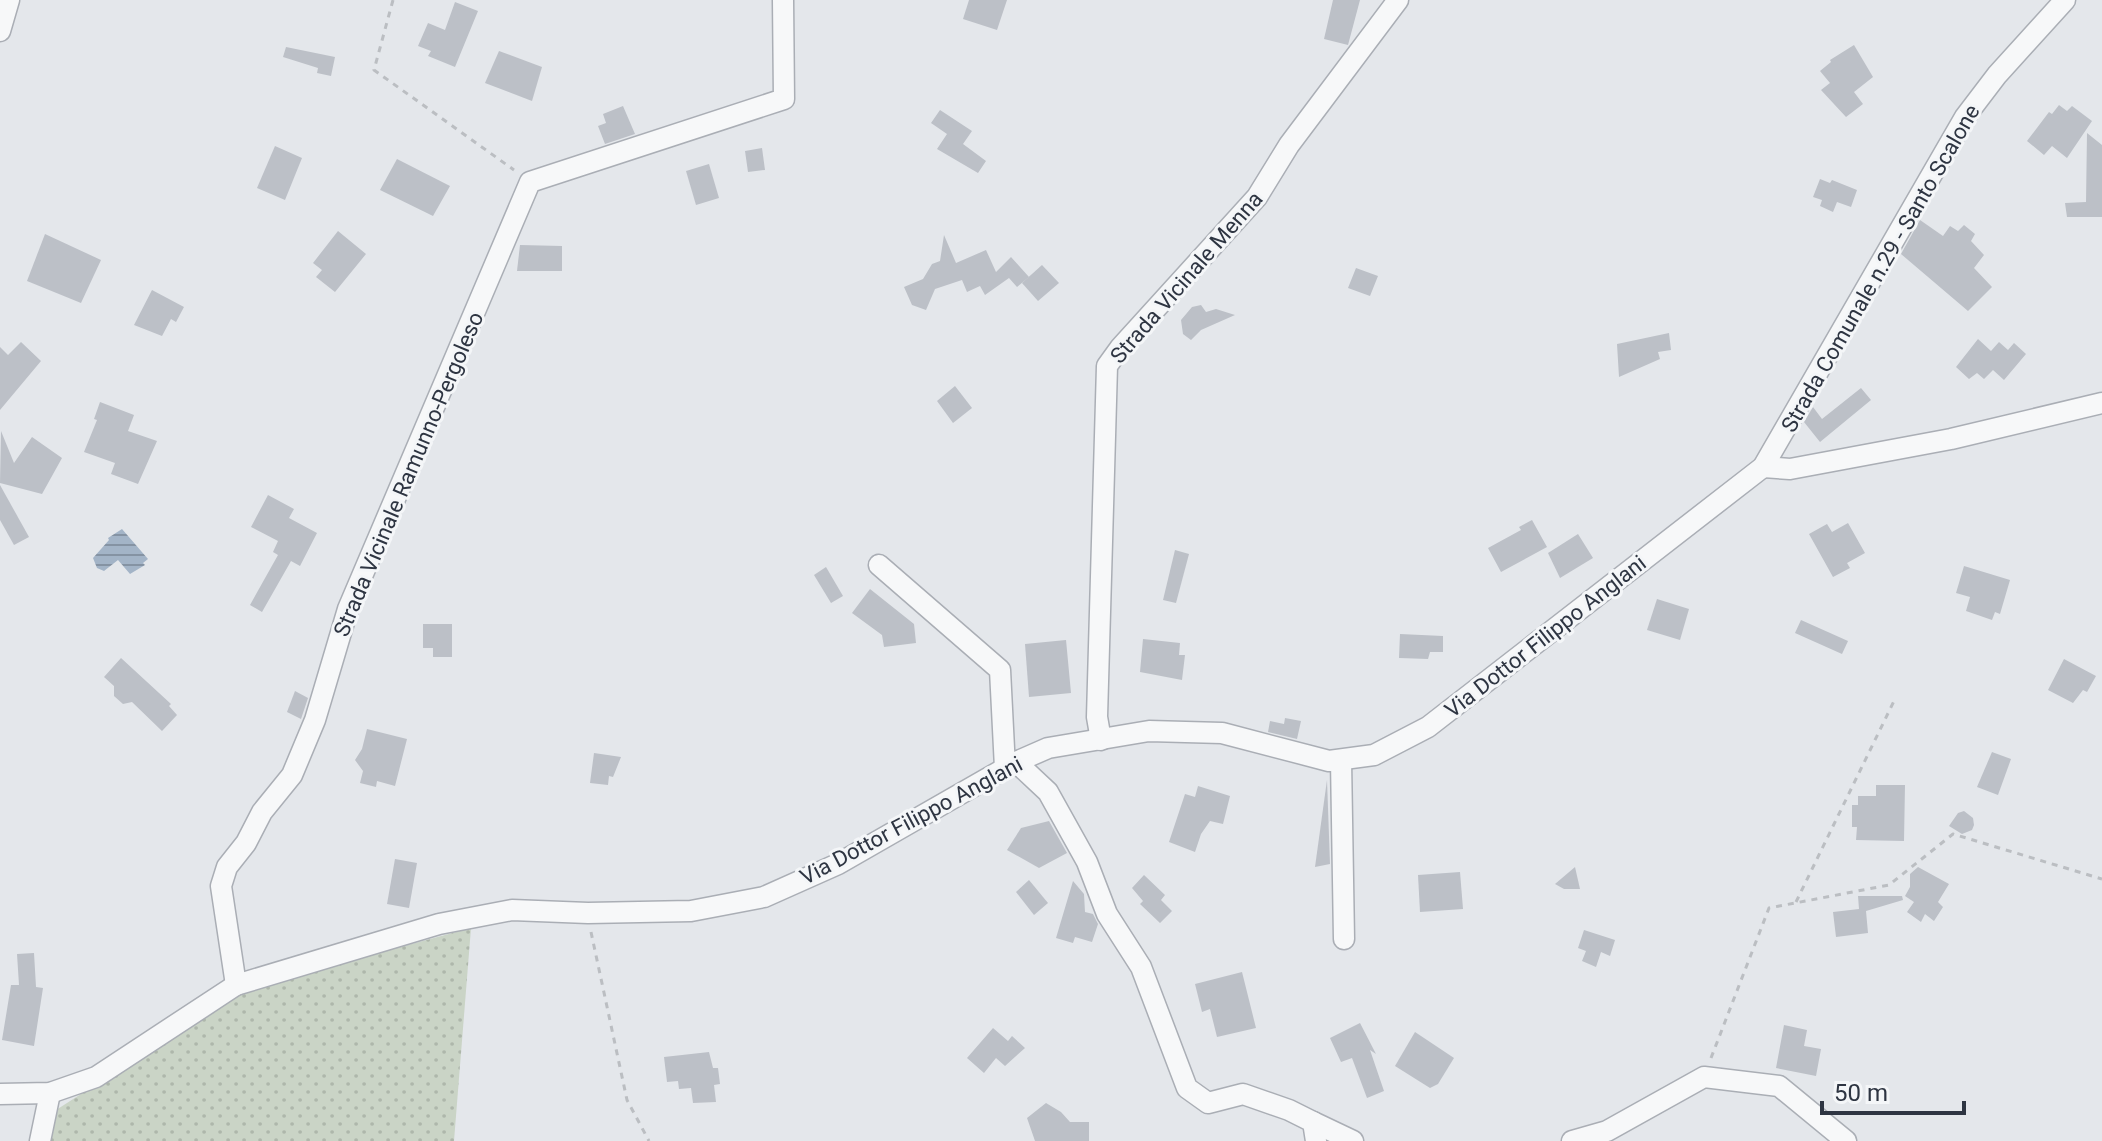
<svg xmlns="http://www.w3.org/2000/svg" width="2102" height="1141" font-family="Roboto,sans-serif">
<defs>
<pattern id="grass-dots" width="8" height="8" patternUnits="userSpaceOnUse" patternTransform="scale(2)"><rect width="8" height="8" fill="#cad4c6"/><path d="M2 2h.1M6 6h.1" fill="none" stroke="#aeb7ab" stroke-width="1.8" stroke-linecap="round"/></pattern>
<pattern id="water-rules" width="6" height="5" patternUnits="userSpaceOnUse" patternTransform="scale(2)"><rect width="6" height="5" fill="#a3b4c7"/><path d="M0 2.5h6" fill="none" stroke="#8593a3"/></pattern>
</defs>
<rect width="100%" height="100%" fill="#e4e7eb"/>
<path fill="url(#grass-dots)" d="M471,928L454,1141H47L53,1112L227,1000L300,974Z"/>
<path fill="url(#water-rules)" d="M122,529L148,559L143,563L145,565L130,574L118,560L104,571L97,568L93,558L109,540L108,538Z"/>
<g fill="#bcc0c7">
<path d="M969,0H1007L997,30L963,19Z"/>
<path d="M1333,0H1360L1348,45L1324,39Z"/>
<path d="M455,2L478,11L455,67L428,56L431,51L418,46L428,23L445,30Z"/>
<path d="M1854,45L1873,77L1854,92L1863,104L1846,117L1821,90L1830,83L1820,71L1831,62L1830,60Z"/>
<path d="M286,47L335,57L331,76L317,73L318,68L283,57Z"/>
<path d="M499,51L542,67L532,101L485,83Z"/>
<path d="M2059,105L2067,111L2072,106L2092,121L2067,158L2052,146L2044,155L2027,141L2049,112L2052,114Z"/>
<path d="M623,106L635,134L605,144L598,126L606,123L603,114Z"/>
<path d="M940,110L972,131L963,144L986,161L978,173L937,149L947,134L931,123Z"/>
<path d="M2087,133L2102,145V217H2067L2065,203L2086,202Z"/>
<path d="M275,146L302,158L285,200L257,188Z"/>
<path d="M762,148L765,170L748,172L745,151Z"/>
<path d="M397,159L450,186L433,216L380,190Z"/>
<path d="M709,164L719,198L696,205L686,171Z"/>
<path d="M1820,179L1830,183L1832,180L1857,190L1851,207L1837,202L1833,212L1820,206L1822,200L1813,197Z"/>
<path d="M1920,220L1943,236L1950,226L1958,231L1964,225L1975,234L1971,241L1984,255L1974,268L1992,287L1968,311L1901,254Z"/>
<path d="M338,231L366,254L335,292L316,277L322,270L313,263Z"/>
<path d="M45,234L101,260L81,303L27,281Z"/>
<path d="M944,235L956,263L986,250L996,272L1011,257L1029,277L1017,287L1009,278L985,295L980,286L967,292L962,280L935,289L926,310L912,305L904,287L923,279L932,264L940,261Z"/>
<path d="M520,245L562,246V271H517Z"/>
<path d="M1042,265L1059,283L1038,301L1022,283Z"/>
<path d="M1356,268L1378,276L1370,296L1348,288Z"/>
<path d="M152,290L184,307L176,322L171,319L162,336L134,325Z"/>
<path d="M1201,305L1206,312L1216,309L1235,315L1201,330L1191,340L1183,334L1181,320L1192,307Z"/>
<path d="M1669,333L1671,350L1658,352L1660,359L1619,377L1617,344Z"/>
<path d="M1978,339L1991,351L1999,342L2008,350L2014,343L2026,354L2004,380L1993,370L1984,379L1977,373L1969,379L1956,367Z"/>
<path d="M21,342L41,361L0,410V347L8,355Z"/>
<path d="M955,386L972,408L953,423L937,401Z"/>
<path d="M1861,388L1871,400L1820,442L1804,422L1813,407L1822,419Z"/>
<path d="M100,402L134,415L128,431L157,441L138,484L111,474L115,463L84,452L97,420L94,419Z"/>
<path d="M1,431L14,463L32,437L62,458L42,494L0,483Z"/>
<path d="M0,485L29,537L14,545L0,520Z"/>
<path d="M268,495L294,509L289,518L317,533L300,566L291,561L262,612L250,605L278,555L273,552L278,541L251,527Z"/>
<path d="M1532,520L1547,547L1501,572L1488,548L1521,530L1519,527Z"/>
<path d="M1848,523L1865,553L1847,563L1850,568L1833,577L1809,534L1827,524L1832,532Z"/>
<path d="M1578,534L1593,558L1560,578L1548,553Z"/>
<path d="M1175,550L1189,554L1176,603L1163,600Z"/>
<path d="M1964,566L2010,580L2000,614L1995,612L1992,620L1966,611L1970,597L1956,593Z"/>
<path d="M826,567L843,596L831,603L814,575Z"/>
<path d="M870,589L914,624L916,643L884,647L882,635L852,613Z"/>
<path d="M1657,599L1689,609L1680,640L1647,630Z"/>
<path d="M1801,620L1848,641L1842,654L1795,633Z"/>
<path d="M423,624H452V657H433V648H423Z"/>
<path d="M1400,634L1443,636V652H1430L1428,659L1399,658Z"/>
<path d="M1143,639L1180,643L1179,655H1185L1182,680L1140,672Z"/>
<path d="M1066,640L1071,693L1029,697L1025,644Z"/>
<path d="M121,658L171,704L169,706L177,715L162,731L132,702L123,704L114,696V686L104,677Z"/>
<path d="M2064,659L2096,676L2087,692L2083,690L2073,703L2048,690Z"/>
<path d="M295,691L308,698L301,719L287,712Z"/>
<path d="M1285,718L1301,721L1297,739L1268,732L1270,721L1284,724Z"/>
<path d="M367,729L407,739L395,786L377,781L376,787L360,783L363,771L355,760L362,749Z"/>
<path d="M1992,752L2011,759L1998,795L1977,787Z"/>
<path d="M594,753L621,757L613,777L609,776L608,785L590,783Z"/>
<path d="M1327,780L1330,864L1315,867Z"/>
<path d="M1876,785H1905L1904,841L1856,840L1857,827H1852V805H1858V796H1876Z"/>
<path d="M1198,786L1230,796L1223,824L1210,821L1201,834L1195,852L1169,842L1185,794L1195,797Z"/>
<path d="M1964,811L1973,818L1974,825L1972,830L1962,834L1949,826L1958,813Z"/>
<path d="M1049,821L1067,853L1039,868L1007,850L1021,828Z"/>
<path d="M395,859L417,863L409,908L387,904Z"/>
<path d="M1575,867L1580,889H1564L1555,884Z"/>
<path d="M1918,867L1949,884L1938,902L1943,907L1934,921L1925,914L1921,922L1907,912L1914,902L1905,896L1910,887V874Z"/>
<path d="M1460,872L1463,909L1420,912L1418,875Z"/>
<path d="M1144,875L1165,895L1161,900L1172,911L1160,923L1140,904L1143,901L1132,888Z"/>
<path d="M1029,880L1048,903L1034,915L1016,892Z"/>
<path d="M1073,881L1084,894L1085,912L1093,914L1098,924L1092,942L1075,937L1073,943L1056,938Z"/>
<path d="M1858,896H1902L1903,900L1866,911L1868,933L1836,937L1833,912L1859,909Z"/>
<path d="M1584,930L1615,940L1610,956L1601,952L1596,967L1582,961L1586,951L1578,948Z"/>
<path d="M34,953L36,987L43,988L34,1046L2,1040L11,985H19L17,954Z"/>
<path d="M1242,972L1256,1028L1217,1037L1210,1009L1202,1012L1195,984Z"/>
<path d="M1360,1023L1376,1054L1370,1050L1384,1091L1367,1098L1352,1058L1341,1062L1330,1038Z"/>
<path d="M1784,1025L1807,1030L1804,1046L1821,1049L1816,1076L1776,1068Z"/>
<path d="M993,1028L1008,1041L1012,1036L1025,1048L1005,1066L996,1058L984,1073L967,1058Z"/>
<path d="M1415,1032L1454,1058L1438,1084L1430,1088L1395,1066Z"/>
<path d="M709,1052L713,1068H718L720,1084L714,1085L716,1102L693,1103L691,1088L679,1089L678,1081L667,1082L664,1057Z"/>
<path d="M1046,1103L1061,1112L1070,1122H1089V1141H1035L1027,1118Z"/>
</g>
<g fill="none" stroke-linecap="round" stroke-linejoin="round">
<g stroke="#aaaeb5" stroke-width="23">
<g id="minor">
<path d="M0,31L9,0"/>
<path d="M1763,467L1790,469L1951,439L2102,403"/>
<path d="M879,565L1000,670L1005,768"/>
<path d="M1101,740L1097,717L1107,366L1120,348L1257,197L1289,145L1398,0"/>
<path d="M1341,760L1344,939"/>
<path d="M1016,762L1048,792L1087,862L1107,914L1141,967L1187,1088L1208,1103L1243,1094L1289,1110L1313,1122L1316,1141"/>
<path d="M236,985L221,886L227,867L246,843L262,812L292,775L315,720L348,609L530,182L784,99L783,0"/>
<path d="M0,1094L50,1093L96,1077L236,985L439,924L512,910L588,913L691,911L764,897L838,864L1016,762L1048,748L1149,731L1222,733L1329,761L1374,755L1428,727L1763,467L1965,117L1997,75L2065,0"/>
<path d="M1313,1122L1353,1141"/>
<path d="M40,1141L50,1093"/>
<path d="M1572,1141L1607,1131L1704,1077L1779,1086L1846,1141"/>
</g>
</g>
<g stroke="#bbbec2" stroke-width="3" stroke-dasharray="6 6" stroke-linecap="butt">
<path d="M393,0L374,70L514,170"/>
<path d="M1796,902L1895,699"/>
<path d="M591,932L627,1100L649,1141"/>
<path d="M1711,1058L1769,908L1889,885L1953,834L2102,879"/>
</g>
<use href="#minor" stroke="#f7f8f9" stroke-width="20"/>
</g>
<g text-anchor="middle" stroke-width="6" stroke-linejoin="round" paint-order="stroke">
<g font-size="22" fill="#2e3542" stroke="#f4f6f8">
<text transform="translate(1880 268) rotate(-60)" y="8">Strada Comunale n.29 - Santo Scalone</text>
<text transform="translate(1186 277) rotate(-49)" y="8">Strada Vicinale Menna</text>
<text transform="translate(408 474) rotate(-67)" y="8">Strada Vicinale Ramunno-Pergoleso</text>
<text transform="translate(1545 636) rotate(-38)" y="8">Via Dottor Filippo Anglani</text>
<text transform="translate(911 820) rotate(-28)" y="8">Via Dottor Filippo Anglani</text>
</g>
</g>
<path d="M1822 1101v12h142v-12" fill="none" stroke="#2e3542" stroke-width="4"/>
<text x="1834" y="1101" font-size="24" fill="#2e3542" stroke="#f4f6f8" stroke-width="6" paint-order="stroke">50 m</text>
</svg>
